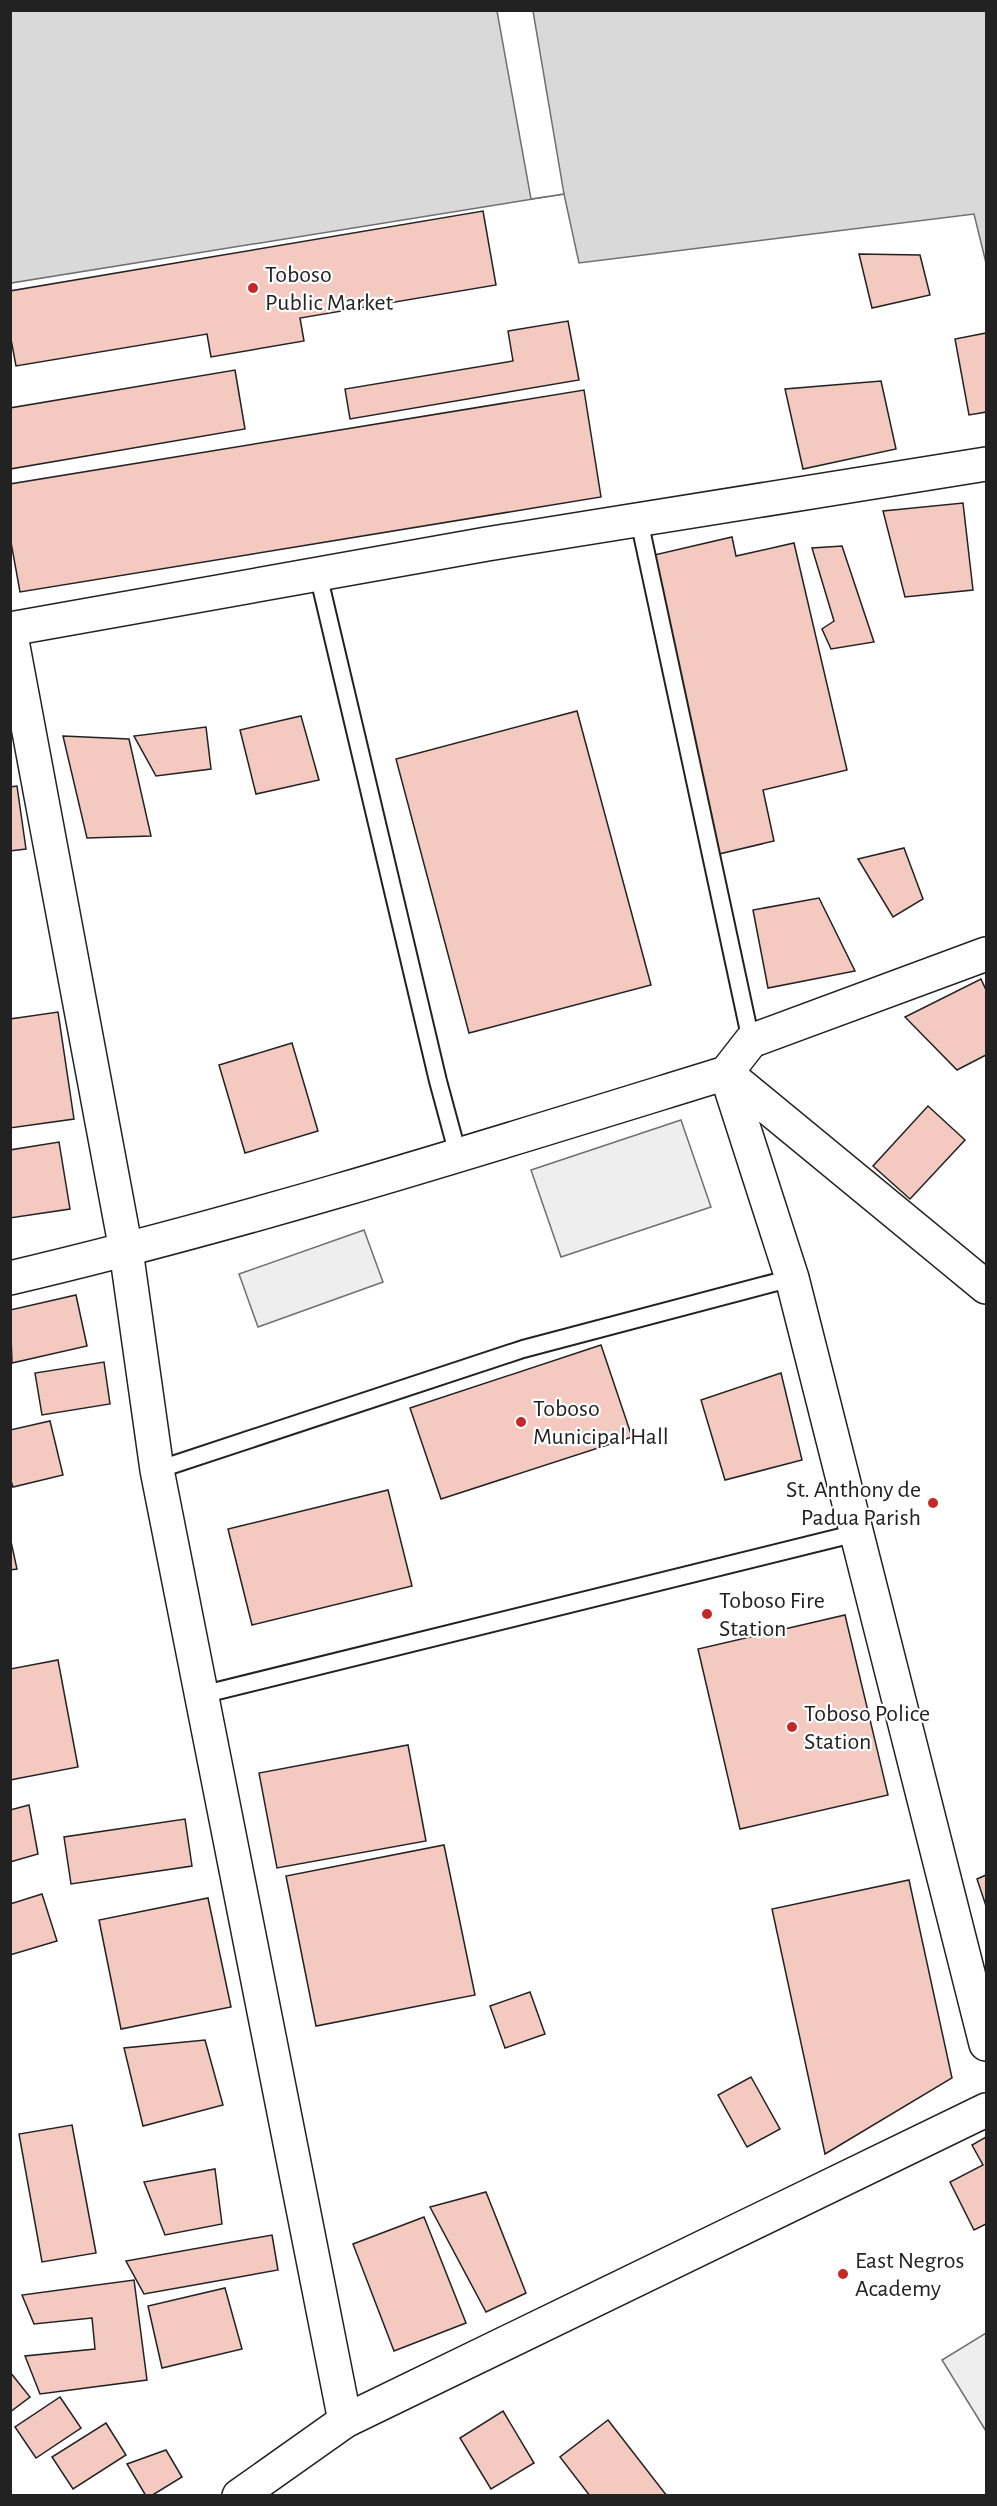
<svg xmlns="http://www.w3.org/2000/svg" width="997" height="2506" font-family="'Alegreya Sans',sans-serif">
<rect width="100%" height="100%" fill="#fff"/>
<g fill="#eee" stroke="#6f6f6f" stroke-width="1.5">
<path d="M681,1120L711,1207L561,1257L531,1170Z"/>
<path d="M364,1230L383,1282L258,1327L239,1274Z"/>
<path d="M986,2333V2431L942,2360Z"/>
</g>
<path fill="#d9d9d9" stroke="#6f6f6f" stroke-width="1.5" d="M11,11H986V263L974,214L579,263L564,194L11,283Z"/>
<path fill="#fff" stroke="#6f6f6f" stroke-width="1.5" d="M497,11H533L564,194L531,199Z"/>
<g fill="#f3c9c0" stroke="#222" stroke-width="1.5">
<path d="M483,211L496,285L300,318L304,341L211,357L207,334L16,366L10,334V291Z"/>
<path d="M859,254L920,255L930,295L872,308Z"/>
<path d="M568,321L579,380L350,419L345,389L513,361L508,331Z"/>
<path d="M986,333V412L969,415L955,339Z"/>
<path d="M235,370L245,429L10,469V408Z"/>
<path d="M881,381L896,449L803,469L785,389Z"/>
<path d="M584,390L601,497L20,592L10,537V484Z"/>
<path d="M963,503L973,590L905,597L883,511Z"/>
<path d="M732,537L736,556L794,543L847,770L763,790L774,841L719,854L650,556Z"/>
<path d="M842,546L874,642L831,649L822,629L834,621L812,548Z"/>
<path d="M577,711L651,985L469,1033L396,759Z"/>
<path d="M301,716L319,780L256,794L240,730Z"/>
<path d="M206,727L211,769L156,776L134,736Z"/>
<path d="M63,736L129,739L151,836L87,838Z"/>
<path d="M17,786L26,849L10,851V787Z"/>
<path d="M904,848L923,899L893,917L858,859Z"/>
<path d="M819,898L855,971L768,988L753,910Z"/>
<path d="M981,979L986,990V1055L957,1070L905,1017Z"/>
<path d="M58,1012L74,1119L10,1128V1019Z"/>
<path d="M292,1043L318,1131L245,1153L219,1065Z"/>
<path d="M928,1106L965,1140L910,1199L873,1166Z"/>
<path d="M59,1142L70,1209L10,1218V1150Z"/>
<path d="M76,1295L87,1346L12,1363L10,1310Z"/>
<path d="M601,1345L632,1437L441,1499L410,1408Z"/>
<path d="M104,1362L110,1404L42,1415L35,1373Z"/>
<path d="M781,1373L802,1460L725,1480L701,1400Z"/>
<path d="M50,1421L63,1475L13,1487L10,1478V1430Z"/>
<path d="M388,1490L412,1586L252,1625L228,1529Z"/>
<path d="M10,1537L17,1569L10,1570Z"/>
<path d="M845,1615L888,1795L740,1829L698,1649Z"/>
<path d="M58,1660L78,1767L10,1780V1669Z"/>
<path d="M408,1745L426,1841L277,1868L259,1773Z"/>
<path d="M29,1805L38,1854L10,1862V1810Z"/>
<path d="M185,1819L192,1866L71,1884L64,1837Z"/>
<path d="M444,1845L475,1995L316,2026L286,1876Z"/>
<path d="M986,1875V1906L977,1879Z"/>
<path d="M909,1880L952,2078L825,2154L772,1909Z"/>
<path d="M42,1894L57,1941L10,1955V1904Z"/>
<path d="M208,1898L231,2007L121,2029L99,1920Z"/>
<path d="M530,1992L545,2034L505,2048L490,2006Z"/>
<path d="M205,2040L223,2105L143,2126L124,2048Z"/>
<path d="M751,2077L780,2129L747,2147L718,2095Z"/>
<path d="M72,2125L96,2253L42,2262L19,2134Z"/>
<path d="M986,2137V2224L974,2230L950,2182L983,2165L972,2145Z"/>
<path d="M215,2169L222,2224L165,2235L144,2182Z"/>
<path d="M486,2192L526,2293L486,2312L430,2207Z"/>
<path d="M424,2217L466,2323L394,2351L353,2244Z"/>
<path d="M272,2235L278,2270L144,2294L126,2261Z"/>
<path d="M134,2280L147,2380L40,2394L25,2356L95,2349L92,2318L34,2324L22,2295Z"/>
<path d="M225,2288L242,2349L162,2368L148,2306Z"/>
<path d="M10,2372L30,2397L10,2412Z"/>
<path d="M60,2397L81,2428L36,2458L15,2427Z"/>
<path d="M503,2411L534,2463L491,2489L460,2438Z"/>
<path d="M608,2420L667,2496H590L560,2457Z"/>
<path d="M106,2423L126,2455L73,2489L52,2457Z"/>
<path d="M166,2450L182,2477L151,2496H146L127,2464Z"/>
</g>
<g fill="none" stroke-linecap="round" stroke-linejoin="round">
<g stroke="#222" stroke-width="20">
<g id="service">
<path d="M639,520L751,1041"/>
<path d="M318,574L438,1081L458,1155"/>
<path d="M157,1470L523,1349L792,1278"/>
<path d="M201,1695L857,1533"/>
</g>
</g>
<g stroke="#222" stroke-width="36">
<g id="minor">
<path d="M10,630L126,1250L157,1470L345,2421"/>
<path d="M726,1073L792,1278L986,2044"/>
<path d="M726,1073L986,1287"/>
<path d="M10,1278C252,1221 489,1146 726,1073L751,1041L986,954"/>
<path d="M239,2496L345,2421L986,2110"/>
</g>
</g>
<g stroke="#222" stroke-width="36">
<path id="secondary" d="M10,629L487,544L986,464"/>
</g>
<use href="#service" stroke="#fff" stroke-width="16"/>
<use href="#minor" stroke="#fff" stroke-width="33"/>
<use href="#secondary" stroke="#fff" stroke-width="33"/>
</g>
<g fill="#c62828" stroke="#fff" stroke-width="2">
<circle cx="253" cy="288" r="6"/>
<circle cx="521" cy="1422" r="6"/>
<circle cx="933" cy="1503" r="6"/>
<circle cx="707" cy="1614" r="6"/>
<circle cx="792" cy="1727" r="6"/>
<circle cx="843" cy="2274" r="6"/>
</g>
<g text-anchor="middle" stroke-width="4.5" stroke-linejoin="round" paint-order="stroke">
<g font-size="24" fill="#222" stroke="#fff" text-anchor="start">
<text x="265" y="282">Toboso<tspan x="265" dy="28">Public Market</tspan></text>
<text x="533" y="1416">Toboso<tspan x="533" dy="28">Municipal Hall</tspan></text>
<text x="921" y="1497" text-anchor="end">St. Anthony de<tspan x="921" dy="28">Padua Parish</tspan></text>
<text x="719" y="1608">Toboso Fire<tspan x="719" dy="28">Station</tspan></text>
<text x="804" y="1721">Toboso Police<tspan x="804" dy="28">Station</tspan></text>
<text x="855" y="2268">East Negros<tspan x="855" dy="28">Academy</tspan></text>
</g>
</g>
<rect width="997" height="2506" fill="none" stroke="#222222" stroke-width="24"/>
</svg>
